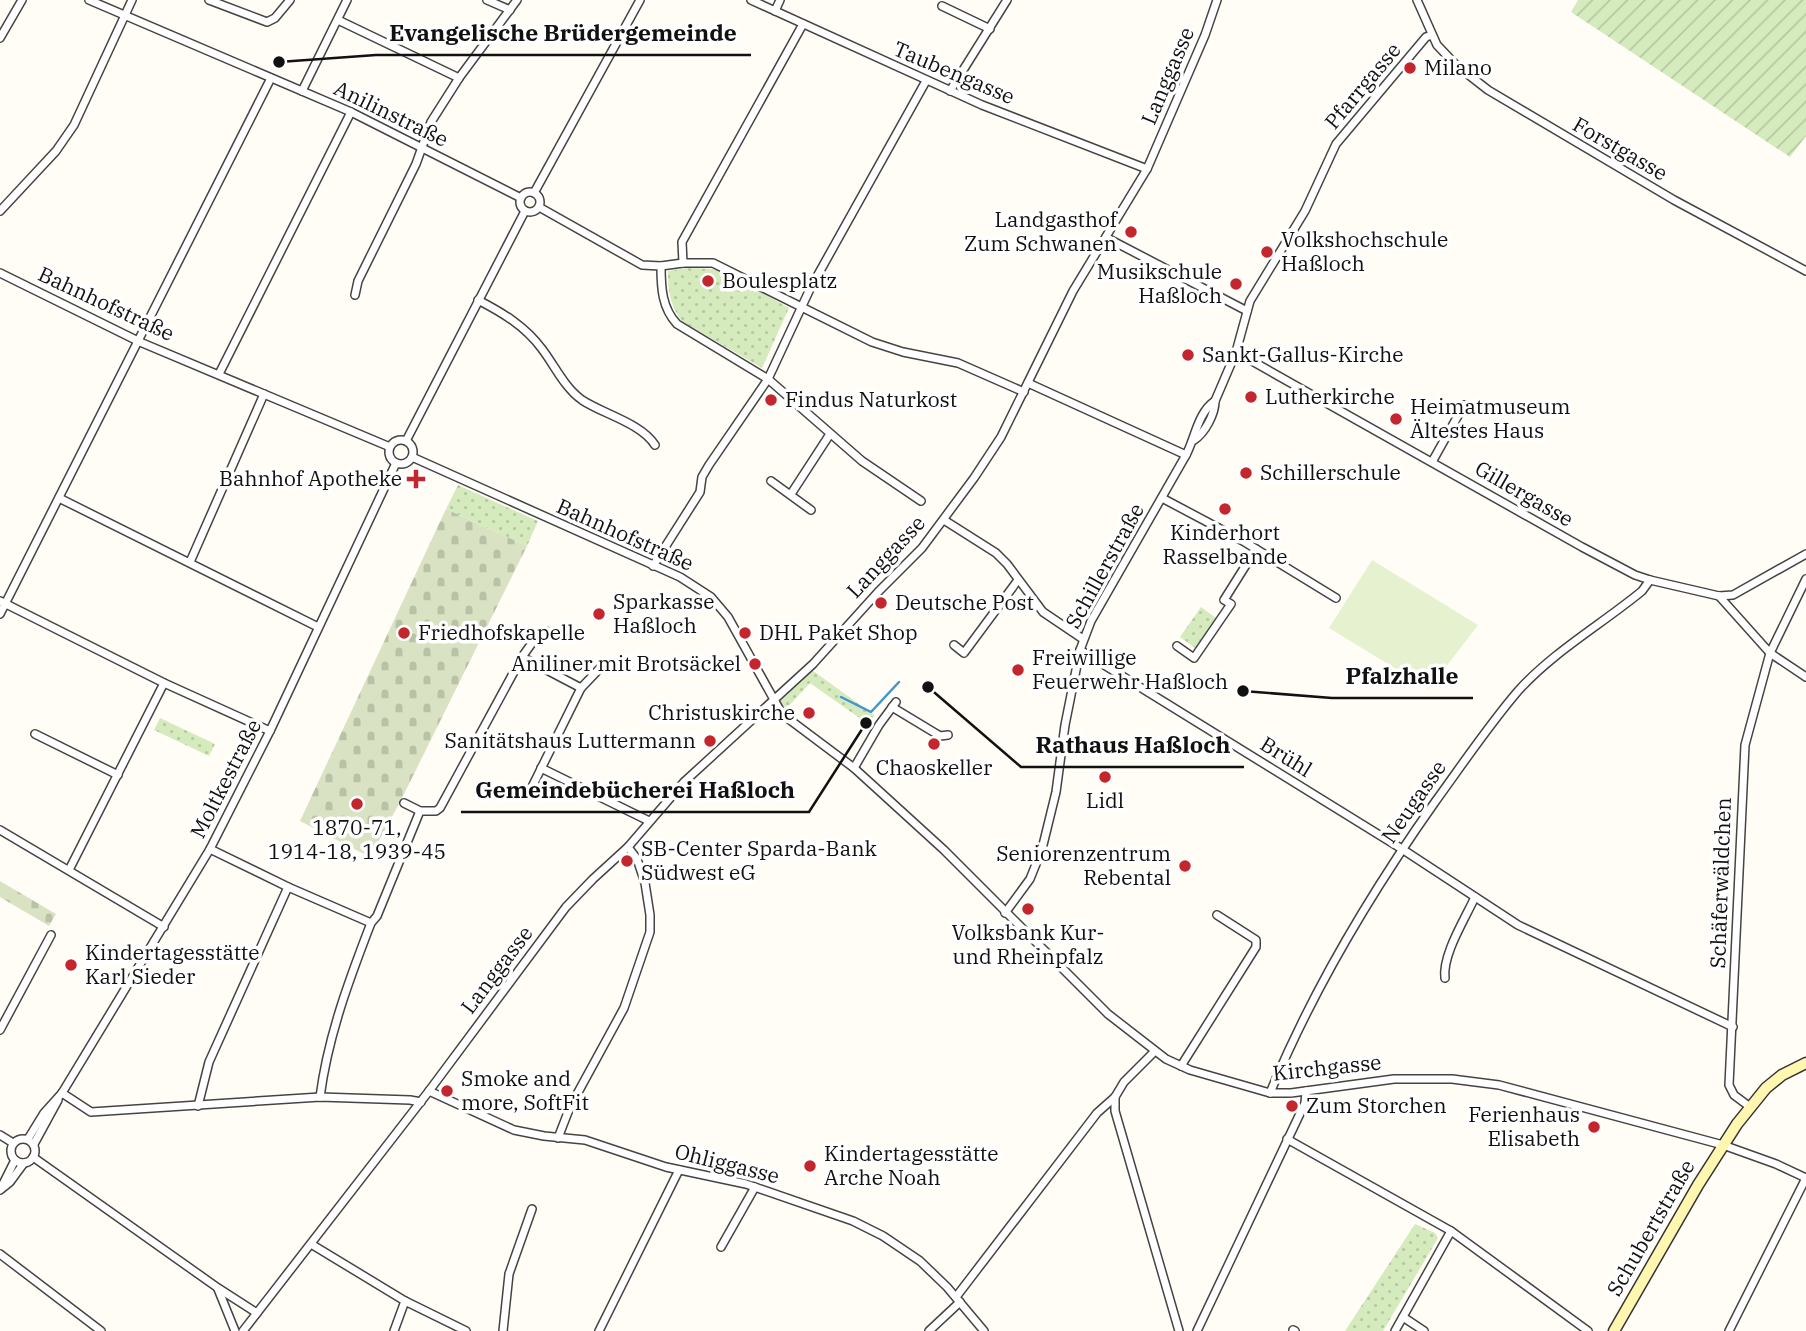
<svg xmlns="http://www.w3.org/2000/svg" width="1806" height="1331" font-family="'IBM Plex Serif',serif">
<defs>
<pattern id="grass-dots" width="8" height="8" patternUnits="userSpaceOnUse" patternTransform="scale(1.75)"><rect width="8" height="8" fill="#d5ebbd"/><path d="M2 2h.1M6 6h.1" fill="none" stroke="#b6c8a1" stroke-width="1.8" stroke-linecap="round"/></pattern>
<pattern id="cemetery-stones" width="16" height="16" patternUnits="userSpaceOnUse" patternTransform="scale(1.75)"><rect width="16" height="16" fill="#d9e3c4"/><path d="M2 7V4a2 2 0 0 1 4 0v3zM10 15v-3a2 2 0 0 1 4 0v3z" fill="#b9c2a7"/></pattern>
<pattern id="garden-furrows" width="10" height="10" patternUnits="userSpaceOnUse" patternTransform="scale(1.75)"><rect width="10" height="10" fill="#d5ebbd"/><path d="M-1 1l2-2M0 10L10 0M9 11l2-2" fill="none" stroke="#b6c8a1"/></pattern>
</defs>
<rect width="100%" height="100%" fill="#fffdf5"/>
<g fill="url(#grass-dots)">
<path d="M687,268L714,269L733,276L789,308L762,368L683,322C670,307 668,291 668,271Z"/>
<path d="M458,485L538,521L527,546L446,509Z"/>
<path d="M1201,607L1216,618L1195,648L1180,637Z"/>
<path d="M812,670L874,715L868,724L810,683L785,710L777,702Z"/>
<path d="M160,718L215,744L209,756L154,730Z"/>
<path d="M1415,1224L1435,1233L1438,1238L1383,1331H1345Z"/>
</g>
<g fill="url(#cemetery-stones)">
<path d="M446,509L527,546L399,804L370,857L300,821Z"/>
<path d="M0,881L56,914L49,926L0,897Z"/>
</g>
<path fill="url(#garden-furrows)" d="M1578,0H1806V136L1790,157L1571,12Z"/>
<path fill="#e6f2cf" d="M1372,560L1478,625L1429,689L1329,628Z"/>
<g fill="none" stroke-linecap="round" stroke-linejoin="round">
<path stroke="#3f96cf" stroke-width="2.5" d="M841,697L871,712L899,682"/>
<g stroke="#444" stroke-width="10">
<g id="street">
<path d="M89,0L351,112L521,198"/>
<path d="M209,0L267,22L275,18L290,0"/>
<path d="M487,0L510,10"/>
<path d="M751,0L982,105L1147,169"/>
<path d="M1417,0L1437,45L1456,65L1488,90L1674,200L1806,271"/>
<path d="M942,6L990,29"/>
<path d="M775,11L780,0"/>
<path d="M338,20L459,78"/>
<path d="M0,38L22,0"/>
<path d="M302,91L347,0"/>
<path d="M950,91L1007,0"/>
<circle cx="530" cy="202" r="10"/>
<path d="M534,193L640,0"/>
<path d="M539,207L642,265L661,266L683,263H713L872,342L903,352L958,363L1024,392"/>
<path d="M0,211L56,151L74,125L132,0"/>
<path d="M1107,238L1247,311"/>
<path d="M683,263L682,242L803,24"/>
<path d="M661,266C661,288 662,308 677,324L768,379L862,461L921,501"/>
<path d="M0,273L140,342L390,447"/>
<path d="M355,295L358,281L416,164L431,122L459,78L517,0"/>
<path d="M478,300C503,313 525,326 542,349C555,366 564,387 582,400C603,414 641,423 655,445"/>
<path d="M1236,352L1582,547L1635,575L1650,580L1719,596L1733,595L1806,554"/>
<path d="M219,374L351,112"/>
<path d="M1028,383L1186,455"/>
<path d="M1194,440C1205,433 1215,414 1215,401L1236,352L1250,301L1305,211L1336,144L1426,37L1432,35"/>
<circle cx="401" cy="452" r="12"/>
<path d="M406,441L525,211"/>
<path d="M412,457L680,577L711,597L728,617L782,714L854,768L944,850L1108,1014L1166,1059L1190,1070L1270,1093H1291L1394,1079H1452L1499,1085L1723,1145L1776,1164L1806,1178"/>
<path d="M1432,462L1464,405"/>
<path d="M771,481L811,510"/>
<path d="M791,494L830,434"/>
<path d="M59,498L318,627"/>
<path d="M1162,498L1243,541L1336,598"/>
<path d="M944,520L996,553L1007,564L1043,612L1083,639"/>
<path d="M190,562L264,394"/>
<path d="M653,566L700,492L702,477L709,465L768,379L810,289L926,81"/>
<path d="M1719,596L1770,653L1806,677"/>
<path d="M0,601L164,683L270,731"/>
<path d="M0,614L271,78"/>
<path d="M954,645L964,653L1018,580"/>
<path d="M1177,646L1194,658L1231,604L1224,600L1256,549"/>
<path d="M1080,650L1402,849L1518,925L1733,1027"/>
<path d="M522,657L581,688"/>
<path d="M892,707L940,736L948,735"/>
<path d="M35,734L118,775"/>
<path d="M541,768L649,821"/>
<path d="M854,768L879,725L896,702"/>
<path d="M528,795L581,688L603,665"/>
<path d="M404,803L420,811H436L440,808L522,657L532,643L546,631"/>
<path d="M0,830L164,927"/>
<path d="M210,849L288,887L371,923"/>
<path d="M69,870L164,683"/>
<path d="M1005,913L1030,879L1042,849L1056,792L1065,725L1080,650L1091,621L1186,455C1195,438 1198,412 1215,401"/>
<path d="M1445,978C1442,955 1465,919 1475,897"/>
<path d="M0,1030L51,935"/>
<path d="M1181,1066L1256,947V940L1217,915"/>
<path d="M429,1091L514,1130L544,1136L585,1140L666,1167L746,1184L853,1221L883,1236L920,1261L947,1287L984,1331"/>
<path d="M62,1093L91,1112L320,1097L410,1100L421,1102"/>
<path d="M1270,1093C1313,989 1370,894 1435,802C1462,765 1488,726 1518,691C1553,652 1602,624 1642,591L1650,580"/>
<path d="M320,1097C328,1036 349,980 371,923L377,916L420,811"/>
<path d="M1115,1097V1111L1179,1331"/>
<path d="M198,1106L209,1062L288,887"/>
<path d="M1750,1107L1734,1095L1729,1085L1745,745L1770,653L1806,579"/>
<path d="M0,1135L13,1143"/>
<path d="M558,1138L570,1107L624,1008L650,932V915L645,883L637,859L628,847"/>
<circle cx="23" cy="1151" r="12"/>
<path d="M28,1139L44,1113L62,1093L210,849L270,731L396,463"/>
<path d="M1287,1139L1451,1231L1588,1331"/>
<path d="M34,1144L58,1100"/>
<path d="M33,1157L218,1288L257,1313"/>
<path d="M1,1188L15,1160"/>
<path d="M0,1190L10,1182L24,1163"/>
<path d="M311,1244L405,1301L466,1331"/>
<path d="M721,1247L755,1187"/>
<path d="M0,1254L101,1331"/>
<path d="M218,1289L235,1331"/>
<path d="M956,1297L1097,1113L1115,1097L1124,1082L1154,1052"/>
<path d="M1403,1317L1424,1331"/>
<path d="M1293,1330L1295,1331"/>
<path d="M243,1331L429,1091L566,907L593,879L628,847L684,782L813,664L878,592L922,548L974,478L1001,437L1073,291L1147,169L1205,35L1217,0"/>
<path d="M394,1331L405,1301"/>
<path d="M503,1331L509,1274L532,1209"/>
<path d="M599,1331L679,1170"/>
<path d="M929,1331L960,1302"/>
<path d="M1197,1331L1305,1103L1306,1091"/>
<path d="M1395,1331L1451,1231"/>
<path d="M1729,1331L1806,1178"/>
</g>
</g>
<g stroke="#333" stroke-width="13">
<path id="secondary" d="M1614,1331L1698,1185L1737,1124L1766,1088L1782,1075L1806,1063"/>
</g>
<use href="#street" stroke="#fff" stroke-width="7"/>
<use href="#secondary" stroke="#fff6b0" stroke-width="10"/>
</g>
<g fill="#c4262e" stroke="#fff" stroke-width="2.5">
<circle cx="1410" cy="68" r="7"/>
<circle cx="1131" cy="232" r="7"/>
<circle cx="1267" cy="252" r="7"/>
<circle cx="708" cy="281" r="7"/>
<circle cx="1236" cy="284" r="7"/>
<circle cx="1188" cy="355" r="7"/>
<circle cx="1251" cy="397" r="7"/>
<circle cx="771" cy="400" r="7"/>
<circle cx="1396" cy="419" r="7"/>
<circle cx="1246" cy="473" r="7"/>
<path d="M412.5 468.5h7v7h7v7h-7v7h-7v-7h-7v-7h7z"/>
<circle cx="1225" cy="509" r="7"/>
<circle cx="881" cy="603" r="7"/>
<circle cx="599" cy="614" r="7"/>
<circle cx="404" cy="633" r="7"/>
<circle cx="745" cy="633" r="7"/>
<circle cx="755" cy="664" r="7"/>
<circle cx="1018" cy="670" r="7"/>
<circle cx="809" cy="713" r="7"/>
<circle cx="710" cy="741" r="7"/>
<circle cx="934" cy="744" r="7"/>
<circle cx="1105" cy="777" r="7"/>
<circle cx="357" cy="804" r="7"/>
<circle cx="627" cy="861" r="7"/>
<circle cx="1185" cy="866" r="7"/>
<circle cx="1028" cy="909" r="7"/>
<circle cx="71" cy="965" r="7"/>
<circle cx="447" cy="1091" r="7"/>
<circle cx="1292" cy="1106" r="7"/>
<circle cx="1594" cy="1127" r="7"/>
<circle cx="810" cy="1166" r="7"/>
</g>
<g text-anchor="middle" stroke-width="7" stroke-linejoin="round" paint-order="stroke">
<g font-size="21" fill="#111" stroke="#fff" text-anchor="start">
<text x="1424" y="75">Milano</text>
<text x="1117" y="227" text-anchor="end">Landgasthof<tspan x="1117" dy="24">Zum Schwanen</tspan></text>
<text x="1281" y="247">Volkshochschule<tspan x="1281" dy="24">Haßloch</tspan></text>
<text x="1222" y="279" text-anchor="end">Musikschule<tspan x="1222" dy="24">Haßloch</tspan></text>
<text x="722" y="288">Boulesplatz</text>
<text x="1202" y="362">Sankt-Gallus-Kirche</text>
<text x="1265" y="404">Lutherkirche</text>
<text x="785" y="407">Findus Naturkost</text>
<text x="1410" y="414">Heimatmuseum<tspan x="1410" dy="24">Ältestes Haus</tspan></text>
<text x="1260" y="480">Schillerschule</text>
<text x="402" y="486" text-anchor="end">Bahnhof Apotheke</text>
<text x="1225" y="540" text-anchor="middle">Kinderhort<tspan x="1225" dy="24">Rasselbande</tspan></text>
<text x="613" y="609">Sparkasse<tspan x="613" dy="24">Haßloch</tspan></text>
<text x="895" y="610">Deutsche Post</text>
<text x="418" y="640">Friedhofskapelle</text>
<text x="759" y="640">DHL Paket Shop</text>
<text x="1032" y="665">Freiwillige<tspan x="1032" dy="24">Feuerwehr Haßloch</tspan></text>
<text x="741" y="671" text-anchor="end">Aniliner mit Brotsäckel</text>
<text x="795" y="720" text-anchor="end">Christuskirche</text>
<text x="696" y="748" text-anchor="end">Sanitätshaus Luttermann</text>
<text x="934" y="775" text-anchor="middle">Chaoskeller</text>
<text x="1105" y="808" text-anchor="middle">Lidl</text>
<text x="357" y="835" text-anchor="middle">1870-71,<tspan x="357" dy="24">1914-18, 1939-45</tspan></text>
<text x="641" y="856">SB-Center Sparda-Bank<tspan x="641" dy="24">Südwest eG</tspan></text>
<text x="1171" y="861" text-anchor="end">Seniorenzentrum<tspan x="1171" dy="24">Rebental</tspan></text>
<text x="1028" y="940" text-anchor="middle">Volksbank Kur-<tspan x="1028" dy="24">und Rheinpfalz</tspan></text>
<text x="85" y="960">Kindertagesstätte<tspan x="85" dy="24">Karl Sieder</tspan></text>
<text x="461" y="1086">Smoke and<tspan x="461" dy="24">more, SoftFit</tspan></text>
<text x="1306" y="1113">Zum Storchen</text>
<text x="1580" y="1122" text-anchor="end">Ferienhaus<tspan x="1580" dy="24">Elisabeth</tspan></text>
<text x="824" y="1161">Kindertagesstätte<tspan x="824" dy="24">Arche Noah</tspan></text>
</g>
<g font-size="21" fill="#111" stroke="#fff">
<text transform="translate(954 73) rotate(23)" y="7">Taubengasse</text>
<text transform="translate(1168 76) rotate(-67)" y="7">Langgasse</text>
<text transform="translate(1363 86) rotate(-50)" y="7">Pfarrgasse</text>
<text transform="translate(391 114) rotate(26)" y="7">Anilinstraße</text>
<text transform="translate(1620 149) rotate(30)" y="7">Forstgasse</text>
<text transform="translate(106 304) rotate(25)" y="7">Bahnhofstraße</text>
<text transform="translate(1524 494) rotate(30)" y="7">Gillergasse</text>
<text transform="translate(625 535) rotate(24)" y="7">Bahnhofstraße</text>
<text transform="translate(886 557) rotate(-47)" y="7">Langgasse</text>
<text transform="translate(1105 566) rotate(-61)" y="7">Schillerstraße</text>
<text transform="translate(1286 757) rotate(32)" y="7">Brühl</text>
<text transform="translate(226 779) rotate(-63)" y="7">Moltkestraße</text>
<text transform="translate(1414 802) rotate(-55)" y="7">Neugasse</text>
<text transform="translate(1721 883) rotate(-88)" y="7">Schäferwäldchen</text>
<text transform="translate(497 970) rotate(-53)" y="7">Langgasse</text>
<text transform="translate(1327 1068) rotate(-6)" y="7">Kirchgasse</text>
<text transform="translate(727 1164) rotate(14)" y="7">Ohliggasse</text>
<text transform="translate(1651 1228) rotate(-60)" y="7">Schubertstraße</text>
</g>
</g>
<path fill="none" stroke="#111" stroke-width="2.5" d="M279 62L376 55H751M1243 691L1332 698H1473M928 687L1021 767H1244M866 723L809 812H461"/>
<g fill="#111" stroke="#fff" stroke-width="2.5">
<circle cx="279" cy="62" r="7"/>
<circle cx="1243" cy="691" r="7"/>
<circle cx="928" cy="687" r="7"/>
<circle cx="866" cy="723" r="7"/>
</g>
<g font-size="23" text-anchor="middle" font-weight="bold" fill="#111" stroke="#fff" stroke-width="7" stroke-linejoin="round" paint-order="stroke">
<text x="563" y="41">Evangelische Brüdergemeinde</text>
<text x="1402" y="684">Pfalzhalle</text>
<text x="1133" y="753">Rathaus Haßloch</text>
<text x="635" y="798">Gemeindebücherei Haßloch</text>
</g>
</svg>
